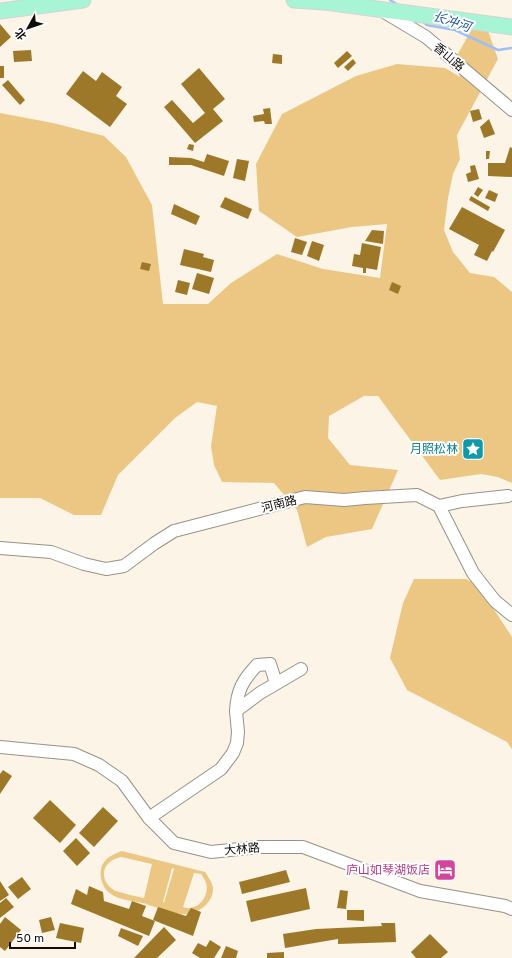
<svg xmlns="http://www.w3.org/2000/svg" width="512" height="958" font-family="Overpass,'Noto Sans SC',sans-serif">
<rect width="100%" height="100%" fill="#fbf4e7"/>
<g fill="#ebc783" fill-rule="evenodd">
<path d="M472,29L488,31L498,59L457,135L460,159L453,174L448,198L444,230L453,252L470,273L494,277L512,292V483L498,477L481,474L440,480L378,396H364L329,416L328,438L350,465L398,470L372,529L326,537L307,547L297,510L274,483L222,482L214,465L211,446L217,406L197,402L175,418L118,475L101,515H74L40,498H0V113L53,123L104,136L126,157L152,205L163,304H208L231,283L277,254L323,269L380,278L387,224L352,227L297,237L259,211L256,164L282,114L356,76L397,64L445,68L460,77L455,59Z"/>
<path d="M414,579H466L478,585L512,637V749L507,742L407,690L390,658L403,603Z"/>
<path d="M122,851L205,872C208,877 214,884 213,891C211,905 198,913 184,914C176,914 152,906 143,903C133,901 119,900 111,894C106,891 104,887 102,882C97,864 107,856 122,851ZM121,857L152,864L144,898C135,896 125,894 116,891C106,887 100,874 107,865C111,860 116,858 121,857ZM172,868L174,869L164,903L163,902ZM194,873L201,874C203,877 205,880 206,883C210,896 198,912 183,907Z"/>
</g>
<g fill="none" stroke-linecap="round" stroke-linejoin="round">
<g stroke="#9dbff5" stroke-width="2.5">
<path d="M390,0L398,5"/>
<path d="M422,21L427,25L455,30L498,50L512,48"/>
</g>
</g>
<g fill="#9d7828">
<path d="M0,24L11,37L0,47Z"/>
<path d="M31,50L32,61L14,62L13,51Z"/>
<path d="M347,51L352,56L338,68L334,63Z"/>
<path d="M273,54L282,55V64L272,63Z"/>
<path d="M353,59L356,63L348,71L344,67Z"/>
<rect x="0" y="66" width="4" height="12"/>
<path d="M199,68L225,99L213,109L223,121L195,143L164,107L172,100L193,123L205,113L181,84Z"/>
<path d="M83,71L96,81L102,72L122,87L116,96L127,104L110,127L66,94Z"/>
<path d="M8,80L25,100L20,105L2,85Z"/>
<path d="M270,108L272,124H265L264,121L254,122L253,116L264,114L263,109Z"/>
<path d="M479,109L482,119L473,122L470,111Z"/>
<path d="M489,119L495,134L484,138L480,127Z"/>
<path d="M189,144L194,145L193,151L187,149Z"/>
<path d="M510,147L512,148V177L488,176V163H505Z"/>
<path d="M486,151H490L489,159H486Z"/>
<path d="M207,154L229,161L224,176L191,165H169V157L191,158L204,162Z"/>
<path d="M237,159L249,161L245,181L233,178Z"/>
<path d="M475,165L479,179L468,182L466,174L471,172L470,166Z"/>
<path d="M478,187L483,190L478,197L474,194Z"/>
<path d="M489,190L498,194L495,202L485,198Z"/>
<path d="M471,196L490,207L488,211L469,200Z"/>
<path d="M225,197L252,209L248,219L220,207Z"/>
<path d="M174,204L200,216L196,225L171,214Z"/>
<path d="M462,207L505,230L493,252L492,251L487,261L474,255L479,245L449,229Z"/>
<path d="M372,230L384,231L383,244L365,241Z"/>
<path d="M295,238L307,242L302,255L291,252Z"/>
<path d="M312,241L324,245L319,261L307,256Z"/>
<path d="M362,243L381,247L377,270L366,268V273H363V268L352,266L354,254L360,255Z"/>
<path d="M184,249L204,254L203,257L214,260L211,272L180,265Z"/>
<path d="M142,262L151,264L149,271L140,269Z"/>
<path d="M197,273L214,278L209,294L192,289Z"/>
<path d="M178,280L190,283L187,295L175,292Z"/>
<path d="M392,282L401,286L398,294L389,290Z"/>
<path d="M3,770L12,776L0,794V774Z"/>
<path d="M50,800L76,825L60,843L33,818Z"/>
<path d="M103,807L118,821L94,847L79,833Z"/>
<path d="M76,838L90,853L77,866L63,851Z"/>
<path d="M286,870L290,882L242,894L239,882Z"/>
<path d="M22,877L31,889L18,899L8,887Z"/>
<path d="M0,881L9,895L0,901Z"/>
<path d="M89,886L103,892L104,901L129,909L132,901L146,906L142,916L155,921L149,936L71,904L76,889L87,895Z"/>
<path d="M306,888L310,909L251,922L246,901Z"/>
<path d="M340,890L348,891L346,909L337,908Z"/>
<path d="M6,898L14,907L0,918V903Z"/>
<path d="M158,907L186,916L191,908L201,912L193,936L153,920Z"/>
<path d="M347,910H364V921L347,920Z"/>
<path d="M5,917L21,930L5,951L0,947V924Z"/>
<path d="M51,917L55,930L42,933L39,920Z"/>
<path d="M60,923L84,928L81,943L56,938Z"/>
<path d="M381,923H395L396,942L338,944V939L285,948L283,934L316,929L382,926Z"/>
<path d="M164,927L176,940L157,958H134Z"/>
<path d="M121,928L143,936L138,946L118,936Z"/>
<path d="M430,934L448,952L441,958H416L411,952Z"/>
<path d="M210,940L221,947L214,958H200L192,953L198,943L206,947Z"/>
<path d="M226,946L238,951L236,958H221Z"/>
<path d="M284,952V958H267V953Z"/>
</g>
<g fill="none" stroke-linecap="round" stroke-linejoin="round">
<g stroke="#989286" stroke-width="14">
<g id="minor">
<path d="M381,10L426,37L512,110"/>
<path d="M439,506L462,501L508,496"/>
<path d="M0,548L51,552L84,564L106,569L124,566L155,543L174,531L305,497L344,500L365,498L417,495L439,506L473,573L495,601L512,615"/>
<path d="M236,711C237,690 243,680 257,665L270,664L276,683"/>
<path d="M0,747L74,754L99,765L122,781L149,818L174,843L211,852L258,847H303L420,891L505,906L512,909"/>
<path d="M149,818L221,769L233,753L237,743L238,732L236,711L260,693L301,669"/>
</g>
</g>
<g stroke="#d4d3d3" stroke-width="17">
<g id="major">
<path d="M294,0L325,2L512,27"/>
<path d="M0,11L83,0"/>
</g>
</g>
<use href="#minor" stroke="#fff" stroke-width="12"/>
<use href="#major" stroke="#a7f5d4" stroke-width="15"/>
</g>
<defs>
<g id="sight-square" transform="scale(1.15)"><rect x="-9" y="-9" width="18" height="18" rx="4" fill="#0f9aa8" stroke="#fff"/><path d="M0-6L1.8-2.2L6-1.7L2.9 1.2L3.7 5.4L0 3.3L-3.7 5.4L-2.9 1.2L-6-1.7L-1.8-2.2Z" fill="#fff"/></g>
<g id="hotel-square" transform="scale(1.15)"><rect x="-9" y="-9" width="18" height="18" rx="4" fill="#d1479c" stroke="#fff"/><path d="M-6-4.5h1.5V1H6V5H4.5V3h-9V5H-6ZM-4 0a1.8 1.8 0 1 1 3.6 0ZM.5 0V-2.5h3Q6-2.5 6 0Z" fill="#fff"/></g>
</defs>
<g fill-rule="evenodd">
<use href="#sight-square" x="473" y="449"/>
<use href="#hotel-square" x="445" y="870"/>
</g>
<g text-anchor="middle" stroke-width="4" stroke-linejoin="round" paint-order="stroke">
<g font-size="12" fill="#0f0d08" stroke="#fff">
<text transform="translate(449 57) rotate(40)" y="4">香山路</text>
<text transform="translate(279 504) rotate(-14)" y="4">河南路</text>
<text transform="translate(242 849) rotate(-5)" y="4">大林路</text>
</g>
<g font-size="12" fill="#0d838f" stroke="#fff" text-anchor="end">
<text x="458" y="453">月照松林</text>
</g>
<g font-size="12" fill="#b23c85" stroke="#fff" text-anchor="end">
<text x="430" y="874">庐山如琴湖饭店</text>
</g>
<g font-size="13" font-style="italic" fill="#1f529f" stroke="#fff">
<text transform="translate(452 21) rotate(18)" y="5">长冲河</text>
</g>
</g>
<g transform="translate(28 28) rotate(230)" stroke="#ffffff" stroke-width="3" paint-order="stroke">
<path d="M0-3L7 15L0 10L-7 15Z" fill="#0f0d08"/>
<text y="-6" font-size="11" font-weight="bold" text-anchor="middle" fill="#0f0d08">北</text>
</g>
<path d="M10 942v6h65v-6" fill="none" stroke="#0f0d08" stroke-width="2"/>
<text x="16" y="942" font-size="12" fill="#0f0d08" stroke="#ffffff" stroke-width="3" paint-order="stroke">50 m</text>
</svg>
